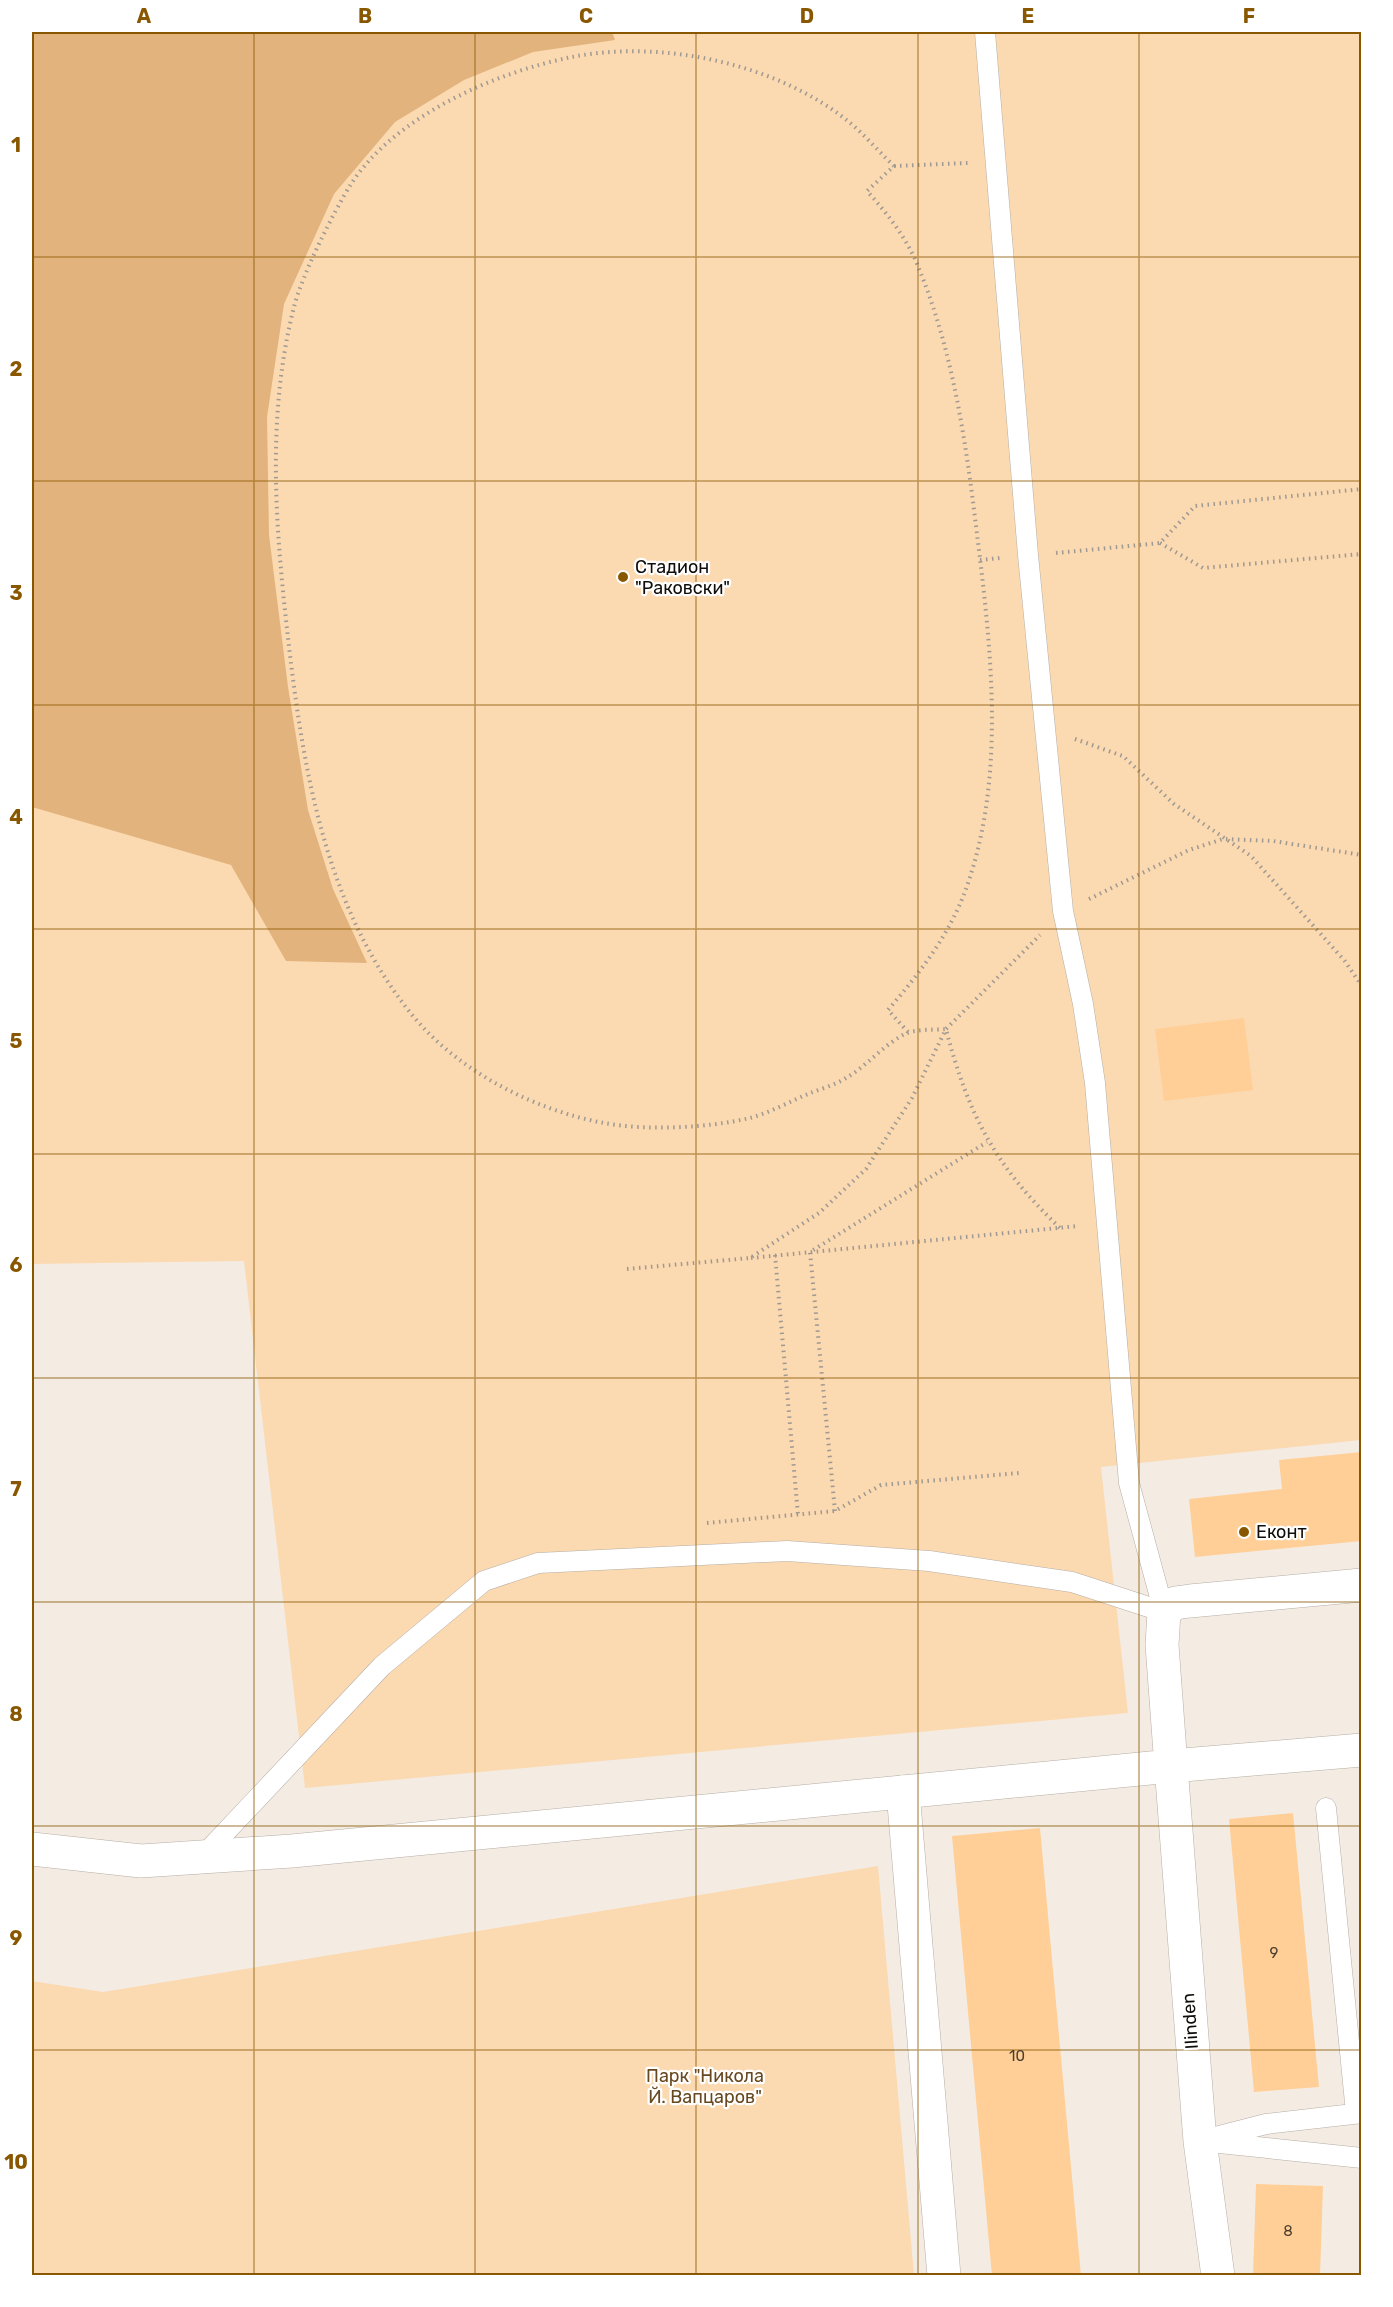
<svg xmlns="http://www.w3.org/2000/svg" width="1393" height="2307" font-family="Rubik,sans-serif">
<rect width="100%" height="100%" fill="#f4ece3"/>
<g fill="#fbd9b1">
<path d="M32,32H1361V1440L1101,1467L1128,1713L305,1788L244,1261L32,1264Z"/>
<path d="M878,1866L914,2275H32V1981L103,1992Z"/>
</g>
<path fill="#e2b37c" d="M32,32H612L615,40L533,52L464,80L395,122L334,194L284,304L267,417L269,535L288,687L308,810L333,889L367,963L286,961L231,865L32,807Z"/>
<g fill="#ffcf97">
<path d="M1244,1018L1253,1090L1164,1101L1155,1029Z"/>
<path d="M1362,1452V1541L1195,1557L1189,1499L1282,1489L1279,1460Z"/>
<path d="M1293,1813L1319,2087L1254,2092L1229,1819Z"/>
<path d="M1040,1828L1081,2276H992L952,1836Z"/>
<path d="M1256,2184L1323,2186L1320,2276H1253Z"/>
</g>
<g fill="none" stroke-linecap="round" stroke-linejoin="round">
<g stroke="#b6aea5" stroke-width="21">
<g id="service">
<path d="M985,32L1028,555L1063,911L1083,1004L1095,1083L1129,1483L1164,1612"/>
<path d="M1326,1808L1356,2113"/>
<path d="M202,1857L382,1666L484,1581L538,1563L787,1551L929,1561L1072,1582L1164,1612"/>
<path d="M1362,2113L1266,2124L1200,2141L1362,2158"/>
</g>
</g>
<g stroke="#b6aea5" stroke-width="34">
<g id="minor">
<path d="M903,1792L944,2276"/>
<path d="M1218,2276L1200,2141L1171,1766L1362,1750"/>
</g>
</g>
<g stroke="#b6aea5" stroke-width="34">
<path id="tertiary" d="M32,1849L141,1861L292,1851L1171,1766L1162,1645L1164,1612L1175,1603L1190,1601L1362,1585"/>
</g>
<g stroke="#9f9992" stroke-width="4" stroke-dasharray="1.5 4.5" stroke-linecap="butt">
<path d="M894,166L968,163"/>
<path d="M1160,543L1203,568L1362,554"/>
<path d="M1056,553L1160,543L1195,506L1362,489"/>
<path d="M980,560L1000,558"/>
<path d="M1075,739L1123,756L1174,804L1251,856L1344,960L1362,986"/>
<path d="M1089,899L1189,850L1223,839L1273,841L1362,855"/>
<path d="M908,1032L888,1010C923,969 954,929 970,877C1006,766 990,639 976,526C965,435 951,341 914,257C902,232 885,211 867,191L894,166C879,152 865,135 849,122C778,64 662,39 572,57C496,72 395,116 351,184C333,213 302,275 294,307C267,413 275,521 287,629C302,762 323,903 409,1011C454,1069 533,1110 604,1123C648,1131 707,1128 750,1118C769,1113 789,1102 808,1094C820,1089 835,1085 846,1078C867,1066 883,1045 905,1034C915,1029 933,1030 946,1029C968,1115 996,1167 1060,1228"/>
<path d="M775,1255L798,1515"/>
<path d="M751,1258L1078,1226"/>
<path d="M627,1269L750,1258L819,1213L866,1169L912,1098L946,1029L1040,935"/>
<path d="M835,1511L810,1252L987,1142"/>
<path d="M707,1523L835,1511L881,1485L1019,1473"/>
</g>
<use href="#service" stroke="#fff" stroke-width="20"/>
<use href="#minor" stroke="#fff" stroke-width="33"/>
<use href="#tertiary" stroke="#fff" stroke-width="33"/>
</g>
<path fill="none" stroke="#895700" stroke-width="1.5" stroke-opacity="0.55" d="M254,32V2276M475,32V2276M696,32V2276M918,32V2276M1139,32V2276M32,257H1362M32,481H1362M32,705H1362M32,929H1362M32,1154H1362M32,1378H1362M32,1602H1362M32,1826H1362M32,2050H1362"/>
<g fill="#895700" stroke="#fff" stroke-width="2">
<circle cx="623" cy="577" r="6"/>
<circle cx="1244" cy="1532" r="6"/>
</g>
<g text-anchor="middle" stroke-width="4.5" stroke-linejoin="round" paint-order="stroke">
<g font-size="15" fill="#4c3e2d">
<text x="1274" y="1958">9</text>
<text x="1017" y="2061">10</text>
<text x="1288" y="2236">8</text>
</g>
<g font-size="18" fill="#100d0a" stroke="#fff" text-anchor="start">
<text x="635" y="573">Стадион<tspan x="635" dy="21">"Раковски"</tspan></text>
<text x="1256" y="1538">Еконт</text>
</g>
<g font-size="18" fill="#100d0a" stroke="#fff">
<text transform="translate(1190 2021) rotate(-94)" y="6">Ilinden</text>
</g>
<g font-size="18" fill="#68481e" stroke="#fff">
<text x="705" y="2082">Парк "Никола<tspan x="705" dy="21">Й. Вапцаров"</tspan></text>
</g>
</g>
<rect width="1393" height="2307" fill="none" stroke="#ffffff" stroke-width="66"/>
<rect x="33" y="33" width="1327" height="2241" fill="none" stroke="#895700" stroke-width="2"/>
<g font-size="20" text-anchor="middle" font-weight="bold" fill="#895700">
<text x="144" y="23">A</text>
<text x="365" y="23">B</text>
<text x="586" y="23">C</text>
<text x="807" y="23">D</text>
<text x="1028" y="23">E</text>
<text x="1249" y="23">F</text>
<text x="16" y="152">1</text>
<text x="16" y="376">2</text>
<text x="16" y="600">3</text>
<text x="16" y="824">4</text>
<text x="16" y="1048">5</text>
<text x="16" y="1272">6</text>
<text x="16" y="1496">7</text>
<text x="16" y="1721">8</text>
<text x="16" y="1945">9</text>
<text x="16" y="2169">10</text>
</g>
</svg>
